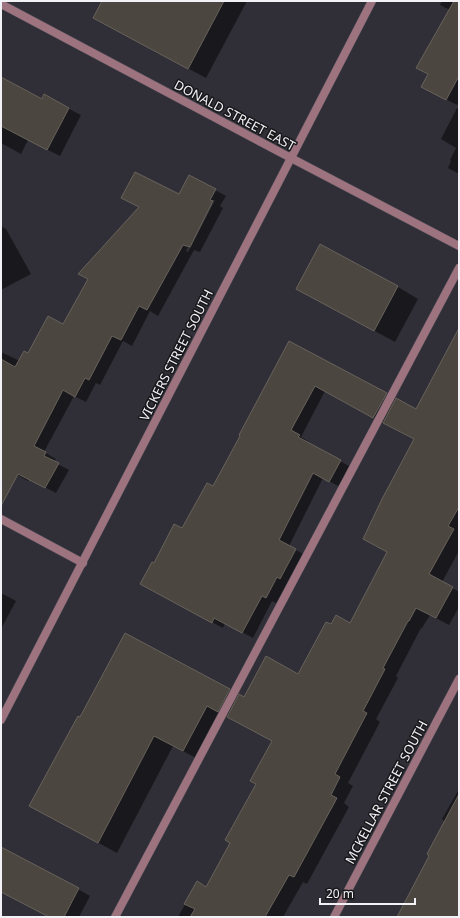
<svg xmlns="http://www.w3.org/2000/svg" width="460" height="918" font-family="'Noto Sans',sans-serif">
<rect width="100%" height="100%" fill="#302f37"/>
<g fill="#0007" fill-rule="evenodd">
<path d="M103,1H247L206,78L94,18Z"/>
<path d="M442,1H459V101L457,105L434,93L430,74L450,10L440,5Z"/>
<path d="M1,84L42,100L44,96L81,115L60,156L28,140L21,154L1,143Z"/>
<path d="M457,108L459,109V174L448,168L451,161L450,160L456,148L441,139Z"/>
<path d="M215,190L226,196L220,206L223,208L200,252L194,250L158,316L150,311L132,346L123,341L100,385L96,383L86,402L74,396L44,452L56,459L54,462L69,470L56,493L29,479L28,481L1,466V352L20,361L29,355L64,325L140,207L123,198L180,195ZM212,200H215L188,252L186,251Z"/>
<path d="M1,226L6,229L31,274L1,290Z"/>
<path d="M398,287L418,299L395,342L318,300Z"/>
<path d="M290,342L417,411L459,353V551L442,582L459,592V607L449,625L430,615L422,628H421L396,676L398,678L376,719L380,722L348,783L353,786L344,803L349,807L307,884L303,882L283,917H178L197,883L207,888L231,843L257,784L273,741L226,716L202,761L173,746L117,853L31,806L229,690L244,698L299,675L331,625L351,624L388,552L364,539L415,440L325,391L301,437L309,442L308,444L351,467L340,487L323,478L289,546L305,555L276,603L272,601L253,638L225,623L223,628L151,590L154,564L182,530L214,488Z"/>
<path d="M1,593L16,601L1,629Z"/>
<path d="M459,789V917H398L431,855L445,822L442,819Z"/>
<path d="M1,853L78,889L90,896L79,917H50L1,891Z"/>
</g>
<g fill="#4c4640" stroke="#68625b">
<path d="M102,1H224L188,69L93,18Z"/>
<path d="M454,1H459V76L446,100L421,87L428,74L416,68Z"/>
<path d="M1,77L42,99L44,94L69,108L47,150L1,126Z"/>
<path d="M135,172L179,194L189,175L216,189L210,200L213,201L190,247L183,245L147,310L139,306L121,340L112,336L89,380L85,378L75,397L63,390L34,446L46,452L44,456L59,463L45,488L18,474L1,506V359L15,367L24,351L28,353L48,316L63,324L88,279L78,274L139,207L121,198Z"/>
<path d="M320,244L398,286L374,331L296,289Z"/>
<path d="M459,328V507L448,526L454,529L429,574L453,587L436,618L416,608L409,621H408L383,668L385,669L363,711L367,713L335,774L340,777L331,795L337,798L294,877L289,875L265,917H190L195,909L184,904L197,881L206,887L230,843L225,840L256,784L250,781L272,741L227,717L239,694L244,697L266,656L298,674L326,622L331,624L336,615L350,623L387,552L363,539L382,499L414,439L383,423L396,398L416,409Z"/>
<path d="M289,341L387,393L373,418L315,386L291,430L300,435L298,437L341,460L329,482L313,473L279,540L296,549L280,579L277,577L266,598L262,596L242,633L214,618L212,623L140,584L152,562L154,563L174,524L182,528L207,483L213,486L240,436L239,435Z"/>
<path d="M125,633L230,689L218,712L207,706L183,751L154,736L98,843L29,806L78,716L80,717Z"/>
<path d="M459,794V917H397L429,856L427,854Z"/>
<path d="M1,847L79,888L64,917H49L1,892Z"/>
</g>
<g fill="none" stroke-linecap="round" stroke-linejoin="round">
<g stroke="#4b4a52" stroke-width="9">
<path id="service" d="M115,917L459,268"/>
</g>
<g stroke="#4b4a52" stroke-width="9">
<g id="minor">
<path d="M1,4L291,158"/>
<path d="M1,519L83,563"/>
<path d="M334,917L459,679"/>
</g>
</g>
<g stroke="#4b4a52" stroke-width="9">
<g id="tertiary">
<path d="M291,158L459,246"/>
<path d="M1,720L372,1"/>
</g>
</g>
<use href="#service" stroke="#9d737f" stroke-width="8"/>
<use href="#minor" stroke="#9d737f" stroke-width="8"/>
<use href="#tertiary" stroke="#9d737f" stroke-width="8"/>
</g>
<g text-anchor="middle" stroke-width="3" stroke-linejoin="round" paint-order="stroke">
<g font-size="13" fill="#f1f1f6" stroke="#18181b">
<text transform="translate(235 115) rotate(28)" y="5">DONALD STREET EAST</text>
<text transform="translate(176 355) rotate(-63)" y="5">VICKERS STREET SOUTH</text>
<text transform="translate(386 792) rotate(-62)" y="5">MCKELLAR STREET SOUTH</text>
</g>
</g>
<rect width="460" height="918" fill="none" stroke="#f1f1f6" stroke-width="4"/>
<path d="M320 898v6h95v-6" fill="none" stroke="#f1f1f6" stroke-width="2"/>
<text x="326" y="898" font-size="12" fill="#f1f1f6" stroke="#18181b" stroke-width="3" paint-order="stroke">20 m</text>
</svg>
